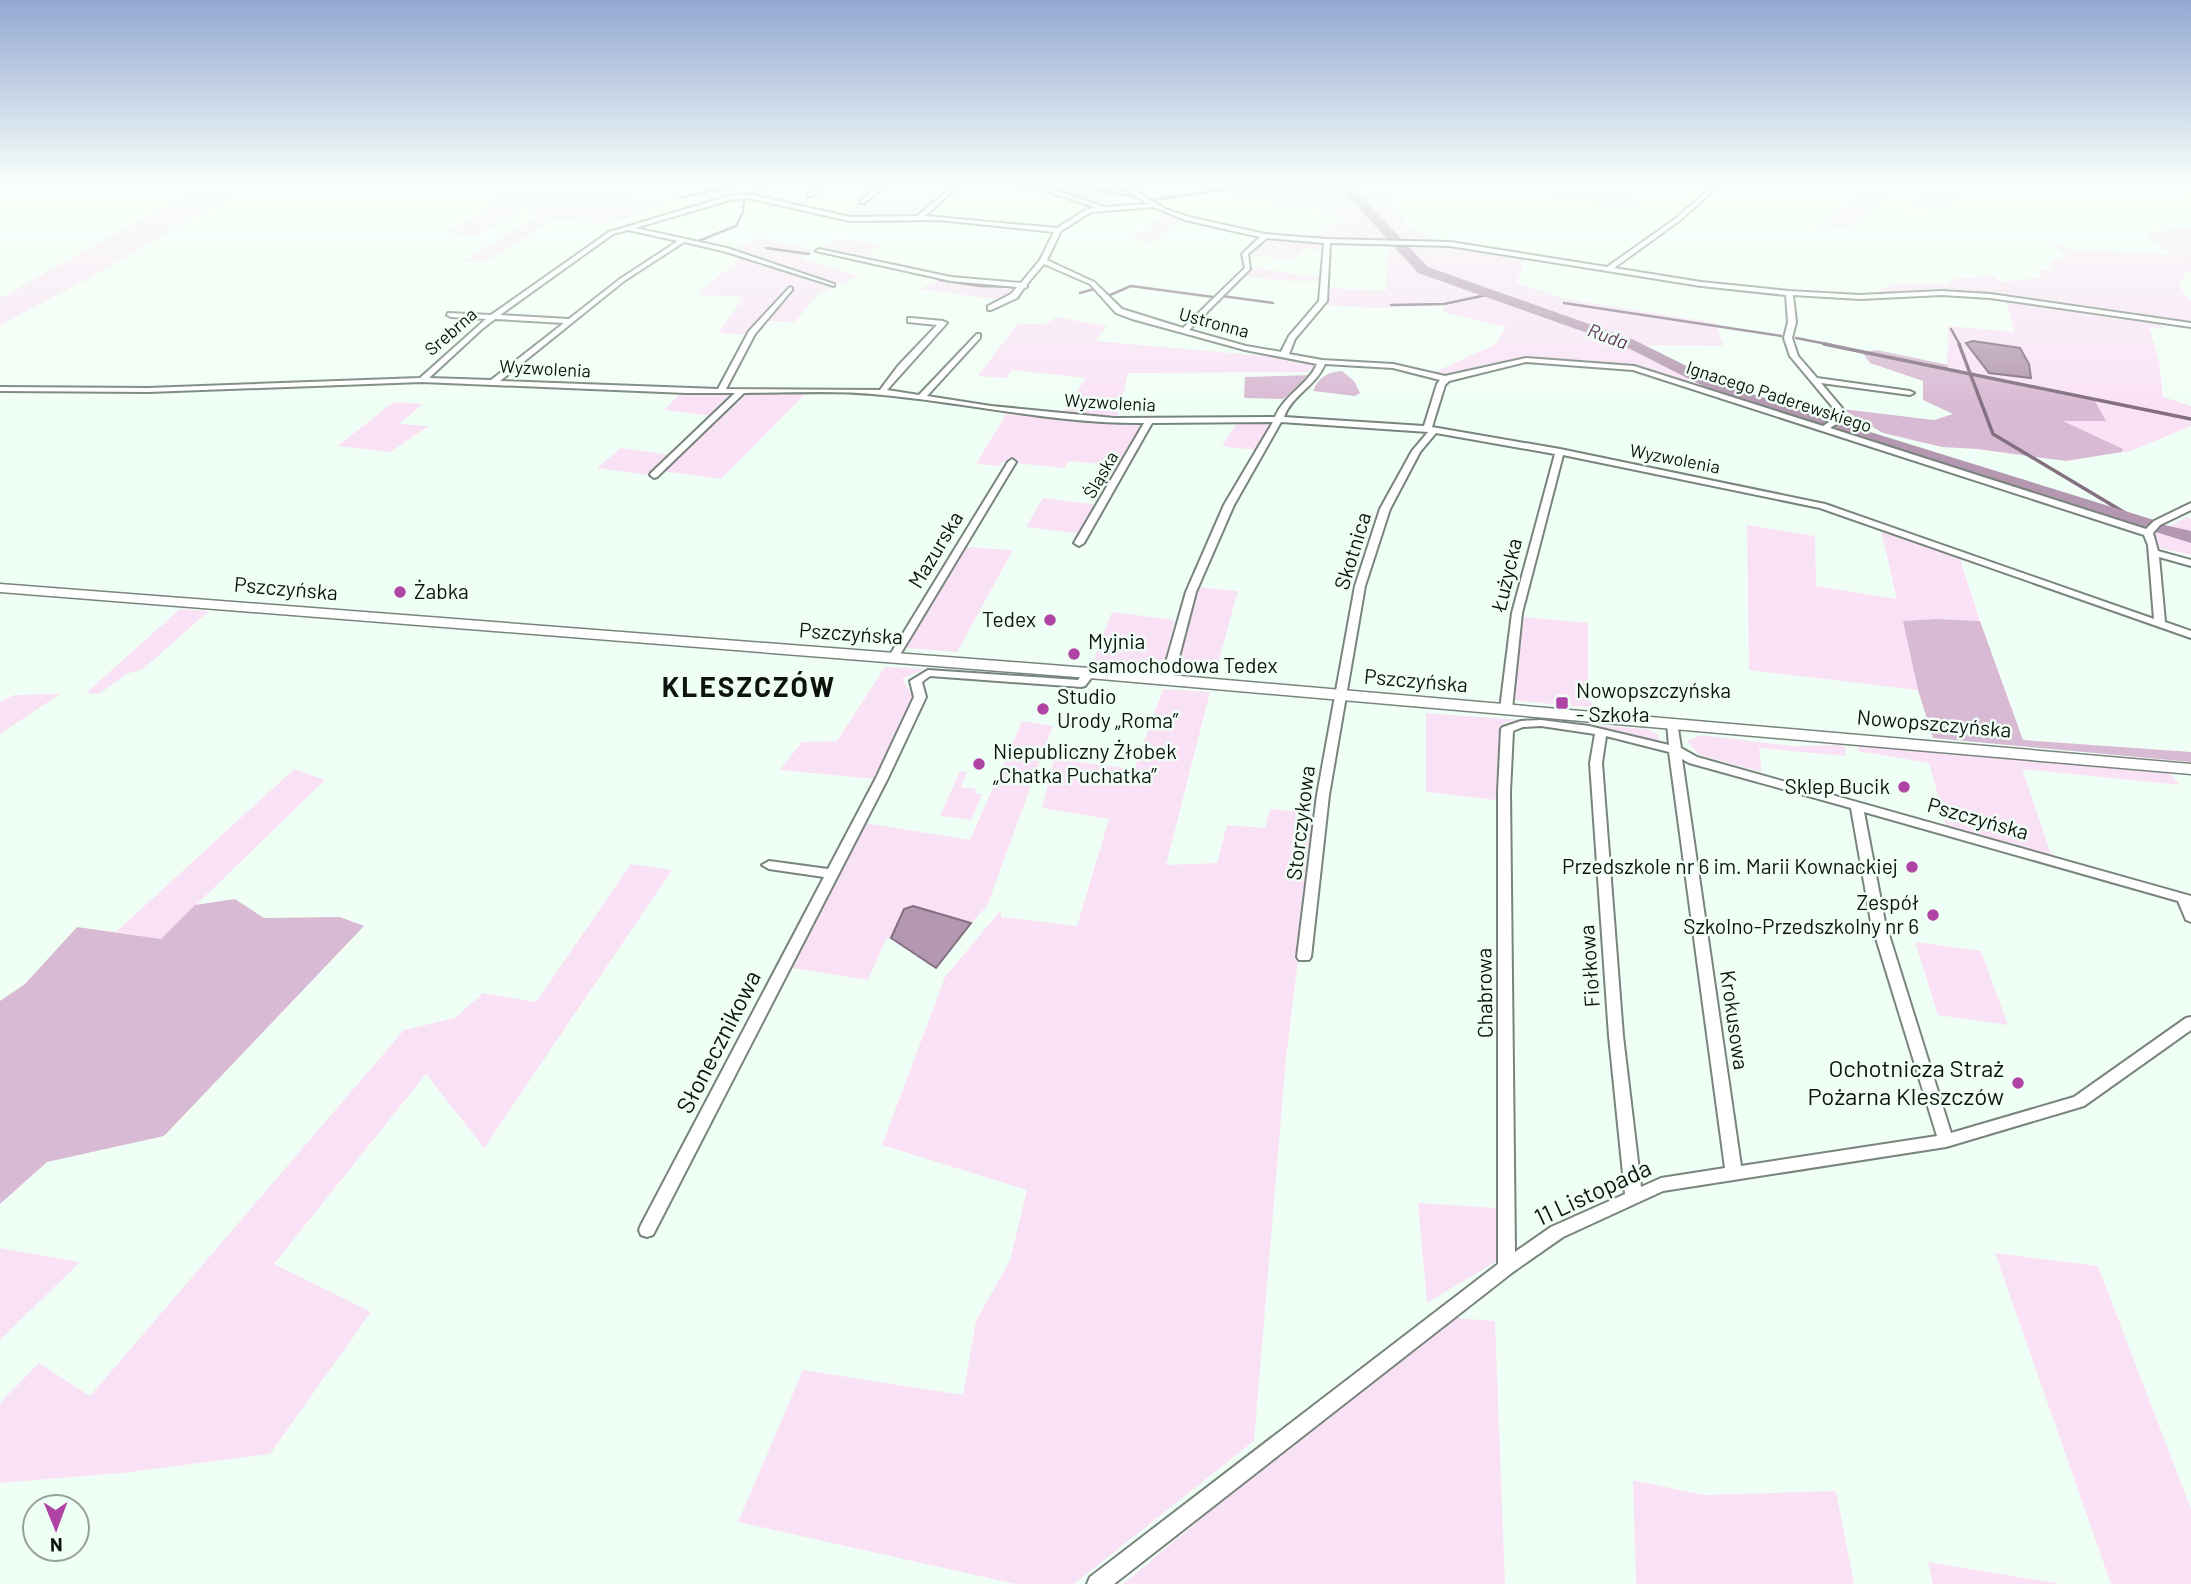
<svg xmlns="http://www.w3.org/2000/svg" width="2191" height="1584" font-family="Barlow,sans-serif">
<rect width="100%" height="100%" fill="#f0fff5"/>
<g fill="#fae2f6">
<path d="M206,184H252L91,277L0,325V298Z"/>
<path d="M466,184H565L476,236L447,233L502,199Z"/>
<path d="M571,184H651L626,199L656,202L703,184H765L750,195L701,186L630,217L602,224L553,220L485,262L464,261L539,215L527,211Z"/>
<path d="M1244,184H1390L1386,190L1407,227L1435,241L1309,239L1344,218L1316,208L1204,193H1192L1154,202L1148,197L1207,186L1214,190L1246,186Z"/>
<path d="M1535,184H1536L1642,199L1635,208L1523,192Z"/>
<path d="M1871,184H1902L1849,228L1814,232Z"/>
<path d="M1928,192L1960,197L1952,206L1909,210Z"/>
<path d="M860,203L926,206L920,214L912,217L844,216Z"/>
<path d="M1165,214L1183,219L1152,242L1130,239Z"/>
<path d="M2191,228V270L2184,275L2179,286L2191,301V324L1971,293L1886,294L1879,289L1896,284H1948L1952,279L1993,276L2000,282L2044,277L2037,271L2050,269L2051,260L2066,256L2049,240L2070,250L2170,254L2145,233Z"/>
<path d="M759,238L819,251L800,259L860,276L818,294L795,322L762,321L747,335L719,333L743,297L699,295L704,288L743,256L727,252Z"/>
<path d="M1269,238L1320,243L1323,252L1308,247L1293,260L1248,255Z"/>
<path d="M837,239L881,244L865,257L908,265L904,267L822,250Z"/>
<path d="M1389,244L1444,245L1525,258L1517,283L1566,299L1716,323L1723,346L1639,345L1708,382L1822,425L1634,366L1530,358L1445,376L1435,372L1496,344L1506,327L1442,312L1445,305L1376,308L1326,305L1328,288L1386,291Z"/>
<path d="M1254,267L1319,278L1322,276V281H1285L1245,276Z"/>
<path d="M942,278L1019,287L1002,300L920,289Z"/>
<path d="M2006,302L2162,322L2159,324L2164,329L2149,327L2159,360L2163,397L2191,406V426L2126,453L2056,418L1947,371L1948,326L2015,332Z"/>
<path d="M1056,317L1107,326L1095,341L1254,355L1256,353L1316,363L1312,369L1304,372L1128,373L1117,419L1062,414L1086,378L1012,370L1007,378L978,376L1018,323L1045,325Z"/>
<path d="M806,393L721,479L661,471L712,416L664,410L680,394Z"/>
<path d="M394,402L423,404L399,424L429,426L390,452L337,446Z"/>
<path d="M1006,414L1144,423L1119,466L1069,461L1064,468L1002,462L1000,466L976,464Z"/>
<path d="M1273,421L1256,450L1222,446L1237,423Z"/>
<path d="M621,448L671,455L649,475L597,468Z"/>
<path d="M1043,498L1098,505L1082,534L1026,527Z"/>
<path d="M2187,517L2191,519V555L2160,548L2154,534Z"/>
<path d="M1747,525L1815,536L1816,586L1897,599L1881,531L1960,559L1980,621L1936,619L1903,621L1918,690L1749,670Z"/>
<path d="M963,547L1013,550L957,652L906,648L948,579L943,575Z"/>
<path d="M1196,587L1238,591L1215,674L1173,672Z"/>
<path d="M180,609L209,611L143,669L126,674L99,694L86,693Z"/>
<path d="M1112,612L1175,620L1162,672L1092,664Z"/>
<path d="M1524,617L1588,623V696L1594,708L1512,700Z"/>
<path d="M885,667L925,669L902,679L913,696L875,779L780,770L802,742L837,741Z"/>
<path d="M1163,689L1210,692L1166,865L1217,863L1227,825L1265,828L1270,809L1316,813L1286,1058L1254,1441L1074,1584H1015L738,1522L803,1370L963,1395L976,1321L1010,1260L1027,1190L882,1145L945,977L1001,910V917L1077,926L1109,819L1042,808L1054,759L1134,769Z"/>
<path d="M60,694L0,734V702L14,695Z"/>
<path d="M1426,713L1647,729L1659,735V739L1647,741C1603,732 1548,710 1504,723L1496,800L1426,792Z"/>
<path d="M1022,721L1053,726L987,906L971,923L913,906L905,909L891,938L886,939L868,980L792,968L865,823L970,840Z"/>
<path d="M1701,735L1792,746L1842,745L1846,748L1845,756L1759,748L1762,772L1707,757L1698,754L1687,741Z"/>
<path d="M1859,746L2168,772L2180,785L2022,769L2050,851L2055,856L1947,828L1929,763L1858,751Z"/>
<path d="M294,769L325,780L161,939L116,932Z"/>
<path d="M960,771L967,772L961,787L976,789L975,793L982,794L971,820L940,816Z"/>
<path d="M631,864L672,870L484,1148L426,1074L274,1264L371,1312L270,1454L122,1473L0,1483V1403L39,1363L90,1396L404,1030L455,1018L483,993L536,1002Z"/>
<path d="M1915,942L1981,951L2008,1025L1938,1015Z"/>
<path d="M1418,1203L1496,1208L1497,1261L1427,1303Z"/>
<path d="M0,1248L80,1262L0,1340Z"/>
<path d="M1995,1253L2098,1266L2191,1509V1584H2111Z"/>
<path d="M1442,1317L1495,1321L1505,1584H1123Z"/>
<path d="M1633,1480L1703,1495L1836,1491L1854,1584H1636Z"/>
<path d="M1928,1562L2062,1584H1933Z"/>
</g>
<g fill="#d9bad4">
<path d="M1046,184H1126L1131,190C1097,206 1081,199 1047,187Z"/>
<path d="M1877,350L1948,365V371L2095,401L2106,421H2063L2123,449L2122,452L2066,461L1977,449L1942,447L1883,433L1842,409L1934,420L1953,414L1923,400V381L1870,363L1862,352Z"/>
<path d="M1342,371L1354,381L1360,393L1355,396L1313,391C1319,377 1327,372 1342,371Z"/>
<path d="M1310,375L1307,381L1283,399L1244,398L1245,377Z"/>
<path d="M1936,619L1980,621L2023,740L2191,752V762L1933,738L1918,690L1903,621Z"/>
<path d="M235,899L264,918L340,917L364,926L164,1136L47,1162L0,1204V1001L25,984L77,927L161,939L195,905Z"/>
</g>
<g fill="#b497b0" stroke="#826f80" stroke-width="2">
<path d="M1973,341L2020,348L2029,364L2031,378L1989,373L1966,343Z"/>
<path d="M913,906L971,923L936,968L891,938L904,909Z"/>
</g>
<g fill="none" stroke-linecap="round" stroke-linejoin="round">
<g stroke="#826f80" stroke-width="2.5">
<path d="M1094,188L1143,199"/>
<path d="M753,195L769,184"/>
<path d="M679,198L740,184"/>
<path d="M1154,200L1226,189L1348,188"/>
<path d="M696,242L736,226L743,212L744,201L749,198"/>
<path d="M766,248L809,254"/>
<path d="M940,280L980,286L1020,287"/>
<path d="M1080,293L1094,289"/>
<path d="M1110,295L1131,286L1213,297"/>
<path d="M1222,296L1273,303"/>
<path d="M1564,303L1781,336"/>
<path d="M1391,305L1444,304L1491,294"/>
<path d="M1951,329L1960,345"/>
<path d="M1796,338L1832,345"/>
</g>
<g stroke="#826f80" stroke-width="3.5">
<path d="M1824,344L2191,419"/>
<path d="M1959,344L1993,434L2137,520"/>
</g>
<g fill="#b497b0" fill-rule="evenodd">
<path d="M1337,184H1349L1428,267L1634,340L1727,386L1829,418L1831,422L1829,426H1817L1715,392L1624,346L1418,273Z"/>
<path d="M1838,422L2154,520L2156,523L2191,531V543L1832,431L1830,427L1832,423Z"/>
</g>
<g stroke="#78847c" stroke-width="4">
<g id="minor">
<path d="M821,184H827L812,196H808V194Z"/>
<path d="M881,184H887L864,203H860V201Z"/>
<path d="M955,184H961L925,216L1057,228L1087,209L1097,208L1046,191L1015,184L1049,188L1104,207L1148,204L1118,184H1125L1165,209L1189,217L1265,234L1327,239L1450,242L1607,267L1675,219L1715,184H1721L1679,221L1614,268L1701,282L1789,291L1860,295L1942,291L1990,294L2191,323V327L1990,298L1942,295L1860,299L1793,295L1796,322L1792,338L1798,356L1817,378L1910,391L1914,393L1910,395L1821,383L1842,408L1845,418L1830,428L2146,529L2154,521L2191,503V510L2160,525L2153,533L2158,551L2191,560V566L2159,557L2165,622L2191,631V638L1820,508L1563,455L1522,613L1512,709L1510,711H1502L1500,709L1512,613L1555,454L1436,433L1420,452L1390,509L1365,586L1329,795L1311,957L1309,960H1299L1297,957L1317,795L1355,586L1380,509L1412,451L1428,432L1281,422L1234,505L1196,592L1173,680L1167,683L1161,680L1186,592L1224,505L1273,422L1152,423L1084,543L1079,546L1074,543L1144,423C1056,424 970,403 883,395C837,390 790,393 744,393L657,477L654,478L650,475L651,473L735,393H686L422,382L148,392L0,391V387L148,388L420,378L486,319L451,317L447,315L448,313L491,315L609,232L729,196L748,194L850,217L917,216ZM748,198L850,221L940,220L1054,232L1040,260L1021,283L951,277L819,249L816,251L951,281L1017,287L1011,294L988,306V310H991L1017,298L1024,288L1027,287V284L1044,264L1090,284L1116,313L1132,319L1245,350L1317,364C1308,385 1284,395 1275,417L1114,418L991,406L927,396L980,338V334H977L919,395L887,390L947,323L943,321L911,318H908V322L937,325L898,366L880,390L726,389L755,334L792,290V288L790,287L749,331L718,389L500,381L624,281L684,242L723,251L834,286V284L727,248L635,228L730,200ZM1154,207L1185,220L1260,237L1242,254L1245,268L1183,328L1122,309L1094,282L1047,260L1061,231L1091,212ZM628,230L678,241L620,279L569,319L500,315L613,234ZM1267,238L1324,243L1319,301L1289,336L1281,352L1246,346L1189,330L1250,269L1248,254ZM1330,243L1450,246L1701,286L1786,295L1788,322L1784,338L1790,356L1835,410L1837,417L1823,426L1634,366L1526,358L1445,376L1393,364L1322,360L1289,354L1295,339L1327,301ZM495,319L564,323L491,380L429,378L482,329ZM1526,362L1633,370L2144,535L2148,545L2154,619L1825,504L1560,449L1432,427L1445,385L1449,381ZM1325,364L1393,368L1440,380L1437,384L1424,426L1284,417C1292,395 1316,386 1325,364Z"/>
<path d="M1012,459L1016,462L898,658L893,661L889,660L888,658L1008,462Z"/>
<path d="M928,670L1078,680L1085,671H1093L1095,673L1085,686L1081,687L930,676L922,682L926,697L888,778L653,1235L647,1237L641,1235L639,1230L641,1225L824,877L769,869L762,865L769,861L828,869L876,778L914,697L910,681Z"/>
<path d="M1541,720L1589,726L1669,745L1667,724L1669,722H1677L1681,748L1697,757L2191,896V922L2186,920L2178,901L1864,812L1885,922L1951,1133L2074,1097L2186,1018L2191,1017V1030L2084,1106L1946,1147L1663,1191L1563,1237L1513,1272L1114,1584H1087L1090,1577L1498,1264V792L1501,729L1503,727L1521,721ZM1541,726L1595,734L1590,763L1609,1036L1625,1194L1551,1227L1515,1252L1510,792L1513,731L1523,727ZM1606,736L1669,752L1725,1168L1661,1178L1641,1187L1623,1036L1602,763ZM1682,759L1689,763L1851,808L1871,922L1937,1136L1741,1166Z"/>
</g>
</g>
<g stroke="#78847c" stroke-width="3">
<path id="secondary" d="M0,584L1089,668L2191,764V774L1089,678L0,592Z"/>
</g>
<use href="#minor" fill="#fff" fill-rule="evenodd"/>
<use href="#secondary" fill="#fff" fill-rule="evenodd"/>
</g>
<linearGradient id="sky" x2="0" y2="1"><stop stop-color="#93a8d2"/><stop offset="0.45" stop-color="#f8fffa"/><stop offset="1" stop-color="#f8fffa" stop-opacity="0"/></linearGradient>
<rect width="2191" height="406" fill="url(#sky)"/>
<g fill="#af44a5" stroke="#f0fff5" stroke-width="2.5">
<circle cx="400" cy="592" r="7"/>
<circle cx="1050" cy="620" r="7"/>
<circle cx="1074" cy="654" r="7"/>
<rect x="1555" y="696" width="14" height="14" rx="3.5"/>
<circle cx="1043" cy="709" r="7"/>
<circle cx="979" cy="764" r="7"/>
<circle cx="1904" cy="787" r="7"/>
<circle cx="1912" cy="867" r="7"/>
<circle cx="1933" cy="915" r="7"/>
<circle cx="2018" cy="1083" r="7"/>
</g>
<g text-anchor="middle" stroke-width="5" stroke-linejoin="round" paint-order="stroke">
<g font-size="18" fill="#0e1310" stroke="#f0fff5">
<text transform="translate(1214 323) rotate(15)" y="6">Ustronna</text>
<text transform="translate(451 332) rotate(-41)" y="6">Srebrna</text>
<text transform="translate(545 369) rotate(3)" y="6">Wyzwolenia</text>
<text transform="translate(1779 397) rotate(18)" y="6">Ignacego Paderewskiego</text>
<text transform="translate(1110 403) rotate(3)" y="6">Wyzwolenia</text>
<text transform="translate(1675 459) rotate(11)" y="6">Wyzwolenia</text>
<text transform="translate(1101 475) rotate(-60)" y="6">Śląska</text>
</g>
<g font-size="19" font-style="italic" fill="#62385d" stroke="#f0fff5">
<text transform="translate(1608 336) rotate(20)" y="7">Ruda</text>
</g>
<g font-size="21" fill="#0e1310" stroke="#f0fff5">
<text transform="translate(936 550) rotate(-59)" y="7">Mazurska</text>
<text transform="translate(1353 551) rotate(-73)" y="7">Skotnica</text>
<text transform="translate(1507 575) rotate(-77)" y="7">Łużycka</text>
<text transform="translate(286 589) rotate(5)" y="7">Pszczyńska</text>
<text transform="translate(851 634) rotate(4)" y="7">Pszczyńska</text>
<text transform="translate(1416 681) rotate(5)" y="7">Pszczyńska</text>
<text transform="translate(1934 724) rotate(5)" y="7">Nowopszczyńska</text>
<text transform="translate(1978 819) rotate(16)" y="7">Pszczyńska</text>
<text transform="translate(1301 823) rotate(-83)" y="7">Storczykowa</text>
<text transform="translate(1590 966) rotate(-94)" y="7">Fiołkowa</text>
<text transform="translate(1485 993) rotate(-91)" y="7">Chabrowa</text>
<text transform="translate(1734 1020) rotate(82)" y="7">Krokusowa</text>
</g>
<g font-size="21" fill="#0e1310" stroke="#f0fff5" text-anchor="start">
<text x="414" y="599">Żabka</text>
<text x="1036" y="627" text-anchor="end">Tedex</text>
<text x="1088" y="649">Myjnia<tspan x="1088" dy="24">samochodowa Tedex</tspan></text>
<text x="1576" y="698">Nowopszczyńska<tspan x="1576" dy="24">- Szkoła</tspan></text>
<text x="1057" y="704">Studio<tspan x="1057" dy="24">Urody „Roma”</tspan></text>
<text x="993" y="759">Niepubliczny Żłobek<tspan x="993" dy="24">„Chatka Puchatka”</tspan></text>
<text x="1890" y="794" text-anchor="end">Sklep Bucik</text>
<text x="1898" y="874" text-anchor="end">Przedszkole nr 6 im. Marii Kownackiej</text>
<text x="1919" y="910" text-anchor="end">Zespół<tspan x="1919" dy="24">Szkolno-Przedszkolny nr 6</tspan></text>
</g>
<g font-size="24" fill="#0e1310" stroke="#f0fff5">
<text transform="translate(719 1042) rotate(-63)" y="8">Słonecznikowa</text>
<text transform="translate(1593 1193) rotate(-25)" y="8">11 Listopada</text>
</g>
<g font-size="24" fill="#0e1310" stroke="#f0fff5" text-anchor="end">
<text x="2004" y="1077">Ochotnicza Straż<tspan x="2004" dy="28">Pożarna Kleszczów</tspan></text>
</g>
<g font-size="28" font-weight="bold" letter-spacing="2" fill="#0e1310" stroke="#f0fff5">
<text x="749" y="697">KLESZCZÓW</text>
</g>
</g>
<g transform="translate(56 1528) rotate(179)"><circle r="33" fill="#f0fff5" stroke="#96a199" stroke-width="2"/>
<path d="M0-5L12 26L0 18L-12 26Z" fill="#af44a5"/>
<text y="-10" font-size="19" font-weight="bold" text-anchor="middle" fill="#0e1310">N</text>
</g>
</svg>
